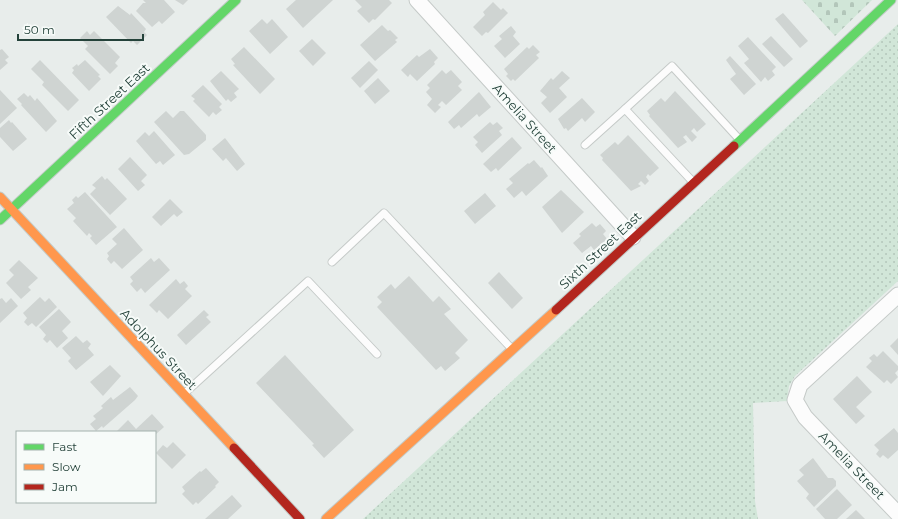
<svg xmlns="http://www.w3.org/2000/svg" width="898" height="519" font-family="Montserrat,sans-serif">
<defs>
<pattern id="grass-dots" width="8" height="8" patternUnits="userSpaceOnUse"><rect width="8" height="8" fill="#d1e6d8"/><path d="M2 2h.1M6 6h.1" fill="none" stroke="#b3c6ba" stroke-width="1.8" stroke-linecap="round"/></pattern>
<pattern id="cemetery-stones" width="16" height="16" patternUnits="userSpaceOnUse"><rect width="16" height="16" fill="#d1e6d8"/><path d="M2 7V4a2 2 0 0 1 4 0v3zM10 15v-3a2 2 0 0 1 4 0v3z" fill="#b3c6ba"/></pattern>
</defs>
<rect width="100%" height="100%" fill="#e8edeb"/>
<path fill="url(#grass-dots)" d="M898,24V281L795,376L789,386L787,401L753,403L755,501L758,519H363Z"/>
<path fill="url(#cemetery-stones)" d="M802,0H872L835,36Z"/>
<g fill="#cfd4d2">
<path d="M143,0H164L175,12L162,24L159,21L152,27L136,11L143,3H146Z"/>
<path d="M175,0H188L183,5Z"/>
<path d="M296,0H333L303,28L286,9Z"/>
<path d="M355,0H389L392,3L375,20L373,19L369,23L357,11L362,7Z"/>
<path d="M493,2L501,10L503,8L508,13L488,33L486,32L482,36L473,27L485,15L483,12Z"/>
<path d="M118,6L130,15L131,13L146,29L144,32L147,35L137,45L133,41L131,43L106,17Z"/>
<path d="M783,13L808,41L800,48L775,19Z"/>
<path d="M262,19L267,24L272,19L288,37L270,54L249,31Z"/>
<path d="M382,25L388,31L390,30L398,38L395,40L397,42L375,61L360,45Z"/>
<path d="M511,26L516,32L513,36L520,44L505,58L494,46L502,39L499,36Z"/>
<path d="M87,31L90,35L94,31L120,57L115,63L118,66L110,74L85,49L88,46L80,38Z"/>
<path d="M771,36L793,59L784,67L762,44Z"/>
<path d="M748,37L776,67L772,71L775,75L768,81L765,77L761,82L744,63L749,59L738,46Z"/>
<path d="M312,39L326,53L313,66L299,51Z"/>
<path d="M533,45L540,52L536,55L539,58L515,81L513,79L511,81L506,76L508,74L504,69L527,47L529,49Z"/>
<path d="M244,47L275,79L260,94L233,65L235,64L231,59Z"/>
<path d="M2,49L9,57L5,60L8,63L0,70V50Z"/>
<path d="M430,49L438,58L434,62L435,64L417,81L410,74L408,77L401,70L417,55L419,57Z"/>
<path d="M730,56L756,84L744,95L730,79L736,74L726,60Z"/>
<path d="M40,60L79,100L68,111L42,85L44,82L31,69Z"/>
<path d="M85,60L100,75L98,76L101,79L89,91L72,73L74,70L72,68L77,64L78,66Z"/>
<path d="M369,61L378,70L360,88L351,78Z"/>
<path d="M442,70L446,74L451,70L462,82L458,86L462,90L446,105L442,101L438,105L441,107L435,113L427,105L432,99L426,92L430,88L427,85Z"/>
<path d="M221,71L239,89L234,93L237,97L231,102L228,99L226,101L210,81Z"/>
<path d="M562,71L570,78L559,88L567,97L550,113L541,103L547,97L540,91L551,78L553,80Z"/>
<path d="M378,78L390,91L375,104L364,91Z"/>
<path d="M203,85L222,104L219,107L222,110L216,115L213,112L209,117L193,101L195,99L191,96Z"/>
<path d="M0,90L17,108L0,124Z"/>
<path d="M675,91L706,124L697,132L694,128L691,131L697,137L692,142L686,135L683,137L687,142L678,148L649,116L650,115L647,111L661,98L665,102Z"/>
<path d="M479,92L491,107L479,117L477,114L461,128L459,125L454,129L448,122Z"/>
<path d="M24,93L28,97L30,95L35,101L37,98L57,121L46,132L21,105L22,104L17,99Z"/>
<path d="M582,98L595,112L585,122L582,118L568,131L566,128L564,129L558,119Z"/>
<path d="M166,111L173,118L180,111H184L206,135V140L189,154L184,155L154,122Z"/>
<path d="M9,120L11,123L12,122L27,139L13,151L0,137V128Z"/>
<path d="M490,122L493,125L497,122L503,128L499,131L502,135L482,153L475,145L478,142L473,137Z"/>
<path d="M154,131L175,155L163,165L160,161L156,164L136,141L145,132L149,136Z"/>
<path d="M628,135L659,168L650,176L648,174L646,177L649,181L645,185L641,181L638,184L641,186L631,191L602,160L603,158L600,155L615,142L618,145Z"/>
<path d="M512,137L522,148L498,171L496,168L491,172L483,164Z"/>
<path d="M225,138L245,164L237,171L226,158L223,161L212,149Z"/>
<path d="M130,157L147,175L141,181L145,185L138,191L118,169Z"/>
<path d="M534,160L541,168L542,167L548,176L526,196L522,191L514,198L506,189L513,183L509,179L528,163L529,164Z"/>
<path d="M102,176L105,180L107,178L127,199L110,215L90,194L96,188L92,185Z"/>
<path d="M561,190L584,212L562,233L542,207Z"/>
<path d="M85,192L117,227L96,245L90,238L92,236L89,233L87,236L73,221L76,218L67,209L74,203L72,200L76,196L78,198Z"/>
<path d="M485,193L496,206L475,224L464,211Z"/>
<path d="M170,199L183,212L177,217L174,214L161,226L152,217Z"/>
<path d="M592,223L596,227L600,224L606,231L603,234L607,239L594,250L591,246L582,253L573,243L581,236L579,234Z"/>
<path d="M124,228L143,250L122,269L114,261L111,264L107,259L109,256L107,253L117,244L112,239Z"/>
<path d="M151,258L154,262L159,258L170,270L145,293L141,288L137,292L130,284L133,281L130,277Z"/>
<path d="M19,260L38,278L28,287L31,290L21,299L6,283L14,275L9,270Z"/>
<path d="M499,272L523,298L512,309L488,283Z"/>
<path d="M409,276L433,302L439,296L451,309L444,314L468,340L455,353L460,358L445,371L441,366L436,370L377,307L382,302L377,297L391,284L395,289Z"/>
<path d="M176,279L180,284L184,281L188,286L185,289L192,296L168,319L159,310L157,313L149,305Z"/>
<path d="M40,297L45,302L49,298L57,307L36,327L32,323L28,326L24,322L27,318L23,313Z"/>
<path d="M2,298L6,303L11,298L18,306L0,323V299Z"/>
<path d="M59,309L71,322L62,331L68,338L57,348L50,340L47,343L43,339L46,335L39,327Z"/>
<path d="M204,310L209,315L206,317L211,322L186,345L177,335Z"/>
<path d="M76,336L83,343L87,340L91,344L88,348L94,355L76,370L68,361L71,358L62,348Z"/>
<path d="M898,338V355L890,346Z"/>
<path d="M883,351L898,366V370L895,373L898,377L891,384L887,380L884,383L866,367L872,361L869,358L874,354L877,357Z"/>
<path d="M285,355L354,430L324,458L312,445L314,444L256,383Z"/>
<path d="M110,365L121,376L103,396L90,382Z"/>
<path d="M857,376L872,392L856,407L865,416L856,424L833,399Z"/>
<path d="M130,387L138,396L135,400L103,428L102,426L96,431L90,424L96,419L93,416L103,408L101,406L111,397L113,400Z"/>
<path d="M152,414L164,427L155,435V432H116L128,420L136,429Z"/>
<path d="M894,428L898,433V450L888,459L883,455L880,458L876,454L879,450L874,445Z"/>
<path d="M173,442L186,455L172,469L156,453L163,445L167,448Z"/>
<path d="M813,458L828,478H833L836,481V486L814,507L806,498L809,494L797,481L804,475L799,470Z"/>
<path d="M206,468L219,482L215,486L216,487L198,504L196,502L193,505L182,494L185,491L182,487L200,471L201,472Z"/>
<path d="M837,489L852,505L837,519H825L816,509Z"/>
<path d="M232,495L242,506L228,519H205Z"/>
<path d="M856,510L865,519H846Z"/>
</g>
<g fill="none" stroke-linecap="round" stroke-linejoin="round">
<g stroke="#c5cac8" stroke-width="9">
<g id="lane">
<path d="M625,109L672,66L739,139"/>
<path d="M585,145L625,109L693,182"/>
<path d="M332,262L384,213L511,348"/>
<path d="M185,393L308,281L377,354"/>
</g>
</g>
<g stroke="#c5cac8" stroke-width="17">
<g id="street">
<path d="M417,0L633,237"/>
<path d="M898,295L800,385L795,400L805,417L898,514"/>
</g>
</g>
<g stroke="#c3cbc8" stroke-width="11">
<g id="fast">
<path d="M734,146L891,0"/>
<path d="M0,220L236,0"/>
</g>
</g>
<g stroke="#c3cbc8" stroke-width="11">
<g id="slow">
<path d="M0,197L234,448"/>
<path d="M326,519L556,310"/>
</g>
</g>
<g stroke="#c3cbc8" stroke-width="11">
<g id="jam">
<path d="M556,310L734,146"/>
<path d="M234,448L300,519"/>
</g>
</g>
<use href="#lane" stroke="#fcfcfc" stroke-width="7"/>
<use href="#street" stroke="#fcfcfc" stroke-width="15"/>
<use href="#fast" stroke="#63d668" stroke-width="9"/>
<use href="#slow" stroke="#ff974d" stroke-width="9"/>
<use href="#jam" stroke="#b3261e" stroke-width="9"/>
</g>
<g text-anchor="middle" stroke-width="4" stroke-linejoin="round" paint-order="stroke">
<g font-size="13" fill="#24423a" stroke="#f7fbf9">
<text transform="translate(109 101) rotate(-43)" y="5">Fifth Street East</text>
<text transform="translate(525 118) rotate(48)" y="5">Amelia Street</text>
<text transform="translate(600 250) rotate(-43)" y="5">Sixth Street East</text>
<text transform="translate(159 349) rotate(47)" y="5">Adolphus Street</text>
<text transform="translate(852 465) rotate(46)" y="5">Amelia Street</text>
</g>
</g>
<rect x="16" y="431" width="140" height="72" fill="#f7fbf9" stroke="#a3b1ad"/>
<rect x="24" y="444" width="20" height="6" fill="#63d668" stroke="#a3b1ad"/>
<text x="52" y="451" font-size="12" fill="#24423a">Fast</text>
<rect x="24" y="464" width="20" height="6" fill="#ff974d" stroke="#a3b1ad"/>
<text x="52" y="471" font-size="12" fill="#24423a">Slow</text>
<rect x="24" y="484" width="20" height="6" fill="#b3261e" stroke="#a3b1ad"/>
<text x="52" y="491" font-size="12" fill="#24423a">Jam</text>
<path d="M18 34v6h125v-6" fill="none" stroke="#24423a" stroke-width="2"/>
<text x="24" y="34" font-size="12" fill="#24423a" stroke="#f7fbf9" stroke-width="3" paint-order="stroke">50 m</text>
</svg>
